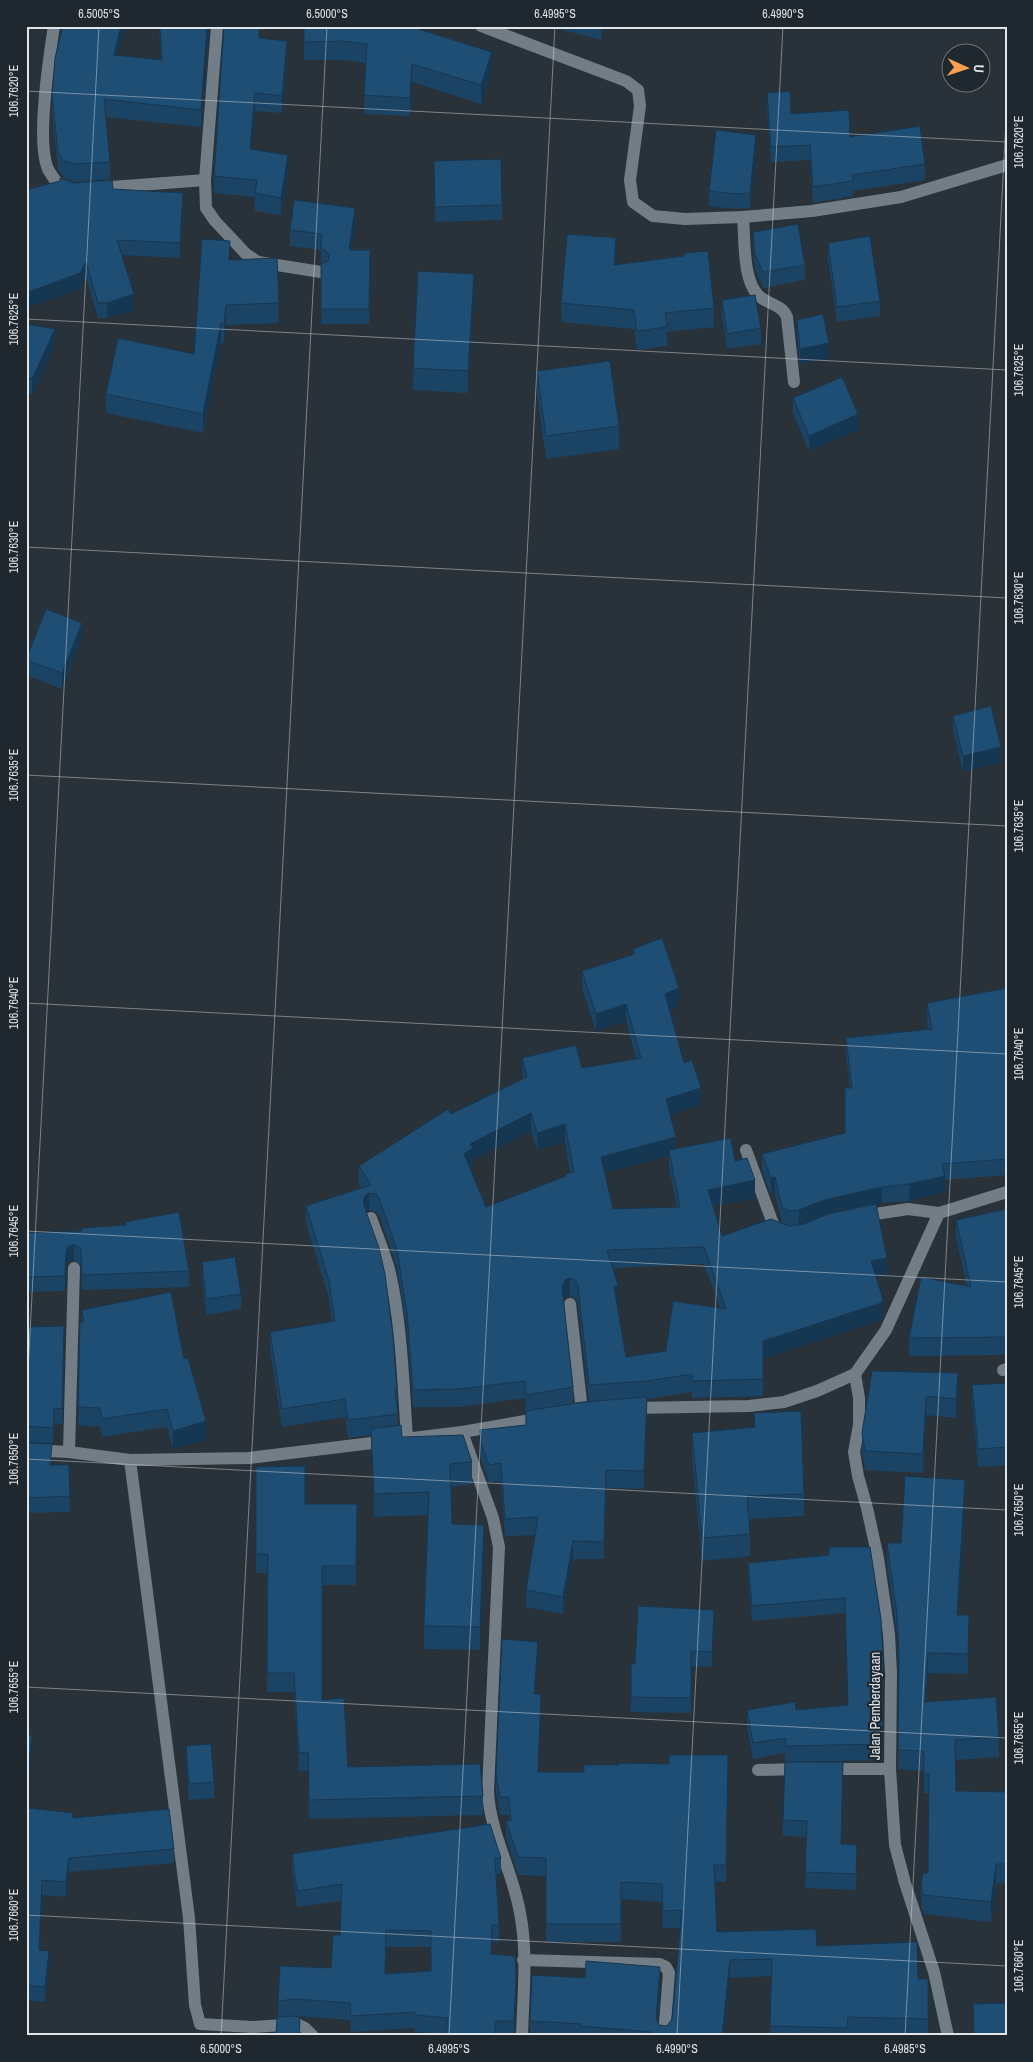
<svg xmlns="http://www.w3.org/2000/svg" width="1033" height="2062" font-family="'Archivo Narrow',sans-serif">
<rect width="100%" height="100%" fill="#2a3239"/>
<g fill="none" stroke-linecap="round" stroke-linejoin="round">
<g stroke="#737d85" stroke-width="12">
<path d="M54,26C49,58 36,142 48,169C51,175 55,180 59,185L71,189"/>
<path d="M217,26L205,180L206,208L215,221L232,239L246,254L258,262L321,272"/>
<path d="M481,26L626,81L638,90L640,106L630,180L633,202L653,216L685,219L743,217L812,211L901,197L1007,165"/>
<path d="M98,188L205,180"/>
<path d="M743,217C745,238 742,282 760,297C769,304 782,305 787,317L794,382"/>
<path d="M746,1150L775,1229L779,1231"/>
<path d="M862,1216L908,1209L939,1213"/>
<path d="M371,1218C377,1235 384,1252 389,1269C402,1324 403,1382 407,1438"/>
<path d="M570,1304L582,1411"/>
<path d="M1003,1370L1007,1369"/>
<path d="M855,1374L859,1398V1425L854,1452L858,1476L867,1508L878,1558L889,1634L891,1673L890,1769L895,1845L905,1883L934,1972L948,2036"/>
<path d="M632,1408L749,1406L784,1402L817,1391L855,1374L886,1330L939,1213L1007,1192"/>
<path d="M462,1432L493,1518L499,1547L488,1791C490,1834 513,1871 520,1913C528,1953 523,1996 522,2036"/>
<path d="M26,1450L69,1452L130,1460L249,1458L462,1432L542,1418"/>
<path d="M69,1452L74,1268"/>
<path d="M130,1460L189,1918L195,2005L200,2024L253,2027L297,2024L305,2028L313,2036"/>
<path d="M827,1769H890"/>
<path d="M758,1770L800,1769"/>
<path d="M523,1960L660,1964L666,1967L669,1973L664,2036"/>
</g>
</g>
<g fill="#1b4364" fill-rule="evenodd">
<path d="M159,26H209L201,127L106,117L110,162V179L76,182L64,178L58,170L52,112V95L118,55L161,60Z"/>
<path d="M304,26H420V30L492,70L481,104L412,82L410,116L364,114L366,63L341,60H304Z"/>
<path d="M548,26H604L601,40Z"/>
<path d="M259,38L287,58L282,113L255,111L251,149L288,173L281,215L255,211V197L214,193V176Z"/>
<path d="M767,93L791,114L850,137L925,164V180L853,191V196L813,203L810,160L771,162L767,108Z"/>
<path d="M756,150L750,208L736,209L709,206V191Z"/>
<path d="M434,161L502,205V220L435,222Z"/>
<path d="M75,183L113,189L183,208L180,258L122,255L134,310L107,318H98L86,277L80,289L26,308V190Z"/>
<path d="M355,223L351,250H370L369,324H321V250L290,246V230Z"/>
<path d="M753,232L805,265V280L763,288L755,269L753,248Z"/>
<path d="M828,243L880,301V316L837,322L828,258Z"/>
<path d="M616,257L615,265L714,308V327L667,332V346L637,350L634,329L561,322V303Z"/>
<path d="M230,260L279,303V323L226,325L224,343H221L203,433L106,413V394L194,354Z"/>
<path d="M474,297L468,393L413,390V368Z"/>
<path d="M722,300L761,328V344L727,349L722,316Z"/>
<path d="M797,320L829,358L800,364L797,335Z"/>
<path d="M26,324L55,345L32,395L26,392Z"/>
<path d="M537,371L619,426V449L546,459L537,393Z"/>
<path d="M793,398L858,430L809,451L793,414Z"/>
<path d="M82,639L62,689L26,675V659Z"/>
<path d="M953,716L1001,762L963,772L953,731Z"/>
<path d="M633,949L679,1006L670,1010L684,1063L701,1105L670,1115L676,1149L735,1161L755,1198L713,1206L722,1236L782,1223L775,1194H771L762,1171V1154L845,1133L850,1088L846,1054V1038L928,1029L927,1020V1003L1007,988V1175L945,1180V1192L909,1201L882,1203L876,1204L887,1275L876,1277L883,1317L881,1320L763,1359V1396L692,1398V1392L647,1399L644,1489L606,1488L604,1559H573L563,1614L526,1607V1590L535,1535L505,1536L501,1481L489,1482L480,1457V1430L526,1425L525,1398L460,1407H413L407,1331L397,1267L379,1215L376,1212L369,1210L366,1212L397,1390L398,1425L402,1437L472,1462V1484L451,1487L452,1524L484,1548L480,1650L424,1649V1626L428,1515L374,1517L371,1435L348,1438L345,1417L282,1427L270,1350V1332L332,1322L329,1298L306,1224V1206L362,1188L359,1184V1166L451,1114L523,1079L522,1058L582,1068L636,1059L626,1021L596,1031L582,988V971L633,955ZM531,1131L537,1150L565,1142L570,1173L565,1176L486,1207L470,1168L473,1165V1160ZM669,1156V1168L677,1207L613,1209L604,1173ZM704,1264L720,1308L666,1351L626,1357L617,1303H618L612,1268ZM570,1296L576,1299L578,1303L589,1401L573,1403V1387L563,1301L565,1298Z"/>
<path d="M1007,1209V1355L909,1356V1338L967,1286L956,1238V1220Z"/>
<path d="M125,1222L189,1271V1287L82,1290L81,1265L74,1260L67,1263L66,1267L65,1291L26,1292V1233L81,1231L125,1225Z"/>
<path d="M202,1262L241,1294V1309L206,1315L202,1278Z"/>
<path d="M82,1310L184,1359L206,1440L173,1449L167,1427L102,1437L100,1427L78,1425Z"/>
<path d="M26,1327L64,1341L62,1424L54,1423L53,1443L26,1442Z"/>
<path d="M872,1371L958,1393L956,1418L926,1415L923,1473L865,1470L862,1452V1433Z"/>
<path d="M1007,1383V1465L978,1467L972,1403V1385Z"/>
<path d="M754,1413L804,1494V1516L749,1519L750,1534V1556L702,1561L692,1456V1433L754,1427Z"/>
<path d="M26,1443L52,1459L51,1465H69L70,1512L26,1513Z"/>
<path d="M256,1467L305,1504H357L356,1585H322V1700L348,1767L483,1796V1815L309,1819L308,1771H299L294,1692H267V1573H256Z"/>
<path d="M965,1500L958,1615H969L968,1674L928,1673L926,1702L999,1737V1757L956,1760V1791L1007,1792V1884L996,1883L991,1922L924,1914L921,1907V1887L928,1873L929,1793H924V1771L898,1769L899,1670L897,1634L887,1562V1543H901Z"/>
<path d="M829,1555L883,1658L882,1760L785,1762V1753L753,1759L747,1726V1710H796L848,1705L845,1613L752,1621L748,1578V1563Z"/>
<path d="M714,1625L712,1667L691,1666V1713L631,1712V1664H635Z"/>
<path d="M538,1659L535,1694L541,1712L538,1772H584L669,1764L728,1755L726,1882H715L717,1932L817,1946L918,1979H928V2036L848,2035V2036H770L771,1976L730,1978L724,2036H530V2021L660,1985L657,2021L659,2025L667,2026L672,2019L681,1928H663L662,1902L621,1899V1942H546V1876L518,1875L506,1838V1821L509,1820V1815H500L496,1791V1773Z"/>
<path d="M26,1735L32,1750L28,1781H26Z"/>
<path d="M186,1746L214,1782V1798L189,1800L186,1762Z"/>
<path d="M843,1777L841,1844L857,1860L856,1890L805,1888L806,1837L783,1836V1820Z"/>
<path d="M26,1817L73,1818L174,1849V1863L69,1872L66,1897L42,1895L40,1950L49,1966L45,2002L26,2000Z"/>
<path d="M292,1854L501,1858V1874H496L499,1925V1942H492L491,1954L516,1991L514,2036H446L447,2034L415,2032V2028L351,2032L350,2020L296,2016L278,2017V2001L331,1968L340,1935L342,1901L297,1907L292,1870ZM386,1947H431V1971L385,1974Z"/>
</g>
<g fill="#163751">
<path d="M121,26H125L114,72V55Z"/>
<path d="M207,26H209L201,127V110Z"/>
<path d="M601,26H604L601,40Z"/>
<path d="M287,41V58L282,113V96Z"/>
<path d="M492,52V70L481,104V85Z"/>
<path d="M412,64V82L410,116V98Z"/>
<path d="M255,93V111L250,166V149Z"/>
<path d="M756,135V150L750,208V193Z"/>
<path d="M288,155V173L281,215V198Z"/>
<path d="M183,193V208L180,258V243Z"/>
<path d="M355,208V223L349,265V250Z"/>
<path d="M616,238V257L614,284V265Z"/>
<path d="M86,262V277L80,289L26,308V293Z"/>
<path d="M474,274V297L468,393V371Z"/>
<path d="M134,294V310L107,318V303Z"/>
<path d="M226,305V325L224,343V324Z"/>
<path d="M221,323V343L203,433V414Z"/>
<path d="M55,329V345L32,395V379Z"/>
<path d="M829,343V358L800,364V349Z"/>
<path d="M858,414V430L809,451V436Z"/>
<path d="M82,623V639L62,689V673Z"/>
<path d="M1001,747V762L963,772V756Z"/>
<path d="M679,988V1006L665,1011V994Z"/>
<path d="M626,1004V1021L596,1031V1014Z"/>
<path d="M701,1088V1105L666,1117V1099Z"/>
<path d="M531,1113V1131L473,1160V1165L464,1171V1154L470,1144Z"/>
<path d="M565,1124V1142L537,1150V1133Z"/>
<path d="M676,1137V1155L669,1150V1156L601,1174V1157Z"/>
<path d="M945,1176V1192L909,1201V1184Z"/>
<path d="M775,1177V1194H771V1178Z"/>
<path d="M755,1180V1198L708,1207V1190Z"/>
<path d="M882,1187V1203L824,1216L799,1226V1210L824,1200Z"/>
<path d="M369,1193V1210L365,1213L363,1203L365,1196Z"/>
<path d="M74,1244V1260L67,1263L66,1267L65,1291L66,1252L67,1248Z"/>
<path d="M887,1258V1275L871,1278V1261Z"/>
<path d="M570,1278V1296L565,1298L562,1305V1287L565,1280Z"/>
<path d="M618,1285V1303L614,1304V1287Z"/>
<path d="M883,1299V1317L881,1320L763,1359V1396V1341Z"/>
<path d="M958,1373V1393L956,1418V1399Z"/>
<path d="M926,1396V1415L923,1473V1454Z"/>
<path d="M647,1397V1415L644,1489V1471Z"/>
<path d="M54,1408V1423L53,1443V1428Z"/>
<path d="M206,1421V1440L173,1449V1431Z"/>
<path d="M965,1480V1500L957,1634V1615Z"/>
<path d="M484,1525V1548L480,1650V1627Z"/>
<path d="M573,1541V1559L563,1614V1597Z"/>
<path d="M714,1610V1625L712,1667V1652Z"/>
<path d="M538,1642V1659L534,1711V1694Z"/>
<path d="M928,1653V1673L925,1721V1702Z"/>
<path d="M541,1694V1712L538,1790V1772Z"/>
<path d="M32,1735V1750L28,1781V1767Z"/>
<path d="M843,1762V1777L841,1860V1844Z"/>
<path d="M69,1858V1872L66,1897V1882Z"/>
<path d="M996,1864V1883L991,1922V1902Z"/>
<path d="M42,1880V1895L39,1965V1950Z"/>
<path d="M49,1951V1966L45,2002V1987Z"/>
<path d="M730,1960V1978L724,2036H722Z"/>
<path d="M660,1967V1985L656,2036V2018Z"/>
<path d="M516,1975V1991L514,2036V2021Z"/>
</g>
<g fill="#1f4e74" stroke="#163751" fill-rule="evenodd">
<path d="M63,26H121L114,55L162,60L160,26H207L201,110L104,99L110,162L76,164L64,161L58,152L52,95L55,58Z"/>
<path d="M224,26H259V38L287,41L282,96L255,93L250,149L288,155L281,198L255,193L257,180L214,176Z"/>
<path d="M304,26H418V29L492,52L481,85L412,64L410,98L364,95L367,44L341,41L304,42Z"/>
<path d="M790,91L791,114L849,110L850,137L920,126L925,164L852,175L853,181L813,187L810,145L771,147L767,93Z"/>
<path d="M716,130L756,135L750,193L736,194L709,191Z"/>
<path d="M501,159L502,205L435,207L434,161Z"/>
<path d="M60,178L75,183L112,180L113,189L183,193L180,243L117,240L134,294L107,303H98L86,262L80,273L26,293L29,284L26,276V190L60,181Z"/>
<path d="M294,200L355,208L349,250H370L369,309H321V264L328,261L329,254L321,248L322,234L290,230Z"/>
<path d="M798,224L805,265L763,272L755,254L753,232Z"/>
<path d="M567,234L616,238L614,265L684,256V253L708,251L714,308L665,313L667,327L637,331L634,310L561,303Z"/>
<path d="M870,236L880,301L837,307L828,243Z"/>
<path d="M202,239L230,241L229,260L277,258L279,303L226,305L224,324L221,323L203,414L106,394L118,338L194,354Z"/>
<path d="M418,271L474,274L468,371L413,368Z"/>
<path d="M755,295L761,328L727,334L722,300Z"/>
<path d="M823,314L829,343L800,349L797,320Z"/>
<path d="M26,324L55,329L32,379L26,376Z"/>
<path d="M610,361L619,426L546,436L537,371Z"/>
<path d="M842,377L858,414L809,436L793,398Z"/>
<path d="M46,609L82,623L62,673L26,660Z"/>
<path d="M991,706L1001,747L963,756L953,716Z"/>
<path d="M662,938L679,988L665,994L684,1063L692,1060L701,1088L666,1099L676,1137L601,1157L613,1209L680,1207L669,1150L731,1138L735,1161L747,1158L755,1180L708,1190L722,1236L771,1219L789,1226L804,1224L828,1214L876,1204L887,1258L871,1261L883,1299L881,1303L763,1341V1379L692,1381V1374L647,1381L589,1385L578,1286L576,1281L570,1278L565,1280L562,1287L573,1387L526,1395L525,1381L460,1389L413,1390L407,1313L397,1250L379,1198L376,1194L369,1193L365,1196L363,1203L379,1248L385,1274L393,1336L397,1390H395L398,1414L348,1420L345,1399L282,1409L270,1332L335,1321L329,1281L306,1206L371,1185L359,1166L448,1109L451,1114L527,1077L522,1058L576,1045L582,1068L641,1058L626,1004L596,1014L582,971L635,954L633,949ZM531,1113L537,1133L565,1124L574,1172L565,1174L566,1176L486,1207L464,1154L473,1148L470,1144ZM704,1247L726,1309L673,1301L666,1351L626,1357L614,1287L618,1285L607,1250Z"/>
<path d="M1007,988V1159L942,1164L945,1176L909,1184L882,1187L824,1200L799,1210L789,1211L782,1207L775,1177L771,1178L762,1154L845,1133V1088H852L846,1038L932,1029L927,1003Z"/>
<path d="M1007,1209V1337L909,1338L921,1277L971,1287L956,1220Z"/>
<path d="M179,1212L189,1271L82,1275L81,1249L74,1244L67,1248L66,1252L65,1276L26,1277V1233L82,1231L81,1228L126,1225L125,1222Z"/>
<path d="M235,1257L241,1294L206,1299L202,1262Z"/>
<path d="M171,1292L184,1359L188,1358L206,1421L173,1431L167,1409L102,1419L100,1408L78,1407L80,1322H84L82,1310Z"/>
<path d="M64,1326L62,1409L54,1408L53,1428L26,1426V1327Z"/>
<path d="M872,1371L958,1373L956,1399L926,1396L923,1454L865,1451L862,1433Z"/>
<path d="M1007,1383V1447L978,1449L972,1385Z"/>
<path d="M647,1397L644,1471L606,1470L604,1542L573,1541L563,1597L526,1590L538,1517L505,1519L501,1463L489,1465L480,1440H481L480,1430L526,1425V1411L583,1402Z"/>
<path d="M801,1411L804,1494L747,1496L750,1534L702,1538L692,1433L755,1427L754,1413Z"/>
<path d="M401,1425L402,1437L463,1435L472,1462L450,1464L452,1524L484,1525L480,1627L424,1626L429,1492L374,1494L371,1429Z"/>
<path d="M26,1443L52,1444L50,1465H69L70,1496L26,1498Z"/>
<path d="M305,1466V1504H357L356,1566H322V1700L344,1698L348,1767L480,1764L483,1796L309,1800L308,1752L299,1753L294,1673H267L268,1554H256V1467Z"/>
<path d="M905,1476L965,1480L957,1615H969L968,1654L928,1653L925,1702L996,1697L999,1737L955,1740L956,1791L1007,1792V1864H996L991,1902L924,1895L921,1887L923,1873H928L929,1774H924V1751L898,1750L899,1654L897,1614L887,1543H901Z"/>
<path d="M829,1547H870L881,1619L883,1658L882,1744L785,1746L786,1738L753,1743L747,1710L795,1702L796,1710L848,1705L845,1598L752,1606L748,1563L829,1555Z"/>
<path d="M638,1606L714,1610L712,1652L691,1651V1698L631,1697V1664H635Z"/>
<path d="M502,1639L538,1642L534,1694H541L538,1772H584V1765H619V1763L669,1764V1755H728L726,1865H714L717,1932L816,1929L817,1946L917,1942L918,1979H928V2019L848,2017L847,2028L770,2026L772,1959L730,1960L722,2036H705L692,2034V2036H650L651,2032L581,2026V2024L530,2021L532,1975L585,1978L586,1961L660,1967L656,2018L659,2025L667,2026L672,2019L682,1910L663,1911L662,1884L621,1882V1924H546V1858L518,1857L506,1821L511,1820L509,1797H500L498,1788L496,1773Z"/>
<path d="M26,1735H32L28,1767L26,1766Z"/>
<path d="M211,1744L214,1782L189,1784L186,1746Z"/>
<path d="M785,1762H843L841,1844L857,1845L856,1874L805,1872L807,1821L783,1820Z"/>
<path d="M27,1808L73,1813V1818L169,1809L174,1849L69,1858L66,1882L42,1880L39,1950L49,1951L45,1987L26,1985V1817Z"/>
<path d="M490,1824L501,1858H495L499,1925H492L491,1954L515,1956L516,1975L514,2021H496L494,2036H446L448,2018L415,2015V2012L351,2016L350,2003L296,1999L278,2001L280,1966L331,1968L333,1935H340L342,1884L297,1891L292,1854ZM386,1930L431,1931V1971L385,1974Z"/>
<path d="M1007,2003V2036H974L973,2004Z"/>
<path d="M295,2016L300,2018L299,2036H276L277,2017Z"/>
<path d="M237,2035L260,2036H236Z"/>
</g>
<path fill="none" stroke="#dfe5e9" stroke-width="1" stroke-opacity="0.45" d="M26,91L1007,142M26,319L1007,370M26,547L1007,598M26,775L1007,826M26,1003L1007,1054M26,1231L1007,1282M26,1409L99,26M26,1459L1007,1510M26,1687L1007,1738M26,1915L1007,1966M221,2036L327,26M449,2036L555,26M677,2036L783,26M905,2036L1007,102"/>
<g text-anchor="middle" stroke-width="4.5" stroke-linejoin="round" paint-order="stroke">
<g font-size="14" fill="#dfe5e9" stroke="#20282f">
<text transform="translate(875 1706) rotate(-90)" y="5">Jalan Pemberdayaan</text>
</g>
</g>
<rect width="1033" height="2062" fill="none" stroke="#20282f" stroke-width="55"/>
<g transform="translate(966 68) rotate(93)"><circle r="24" fill="#20282f" stroke="#6c7479"/>
<path d="M0-4L9 19L0 12L-9 19Z" fill="#f99f4d"/>
<text y="-8" font-size="14" font-weight="bold" text-anchor="middle" fill="#dfe5e9">U</text>
</g>
<rect x="28" y="28" width="978" height="2006" fill="none" stroke="#dfe5e9" stroke-width="2"/>
<g font-size="12" text-anchor="middle" fill="#dfe5e9">
<text x="99" y="18">6.5005°S</text>
<text x="327" y="18">6.5000°S</text>
<text x="555" y="18">6.4995°S</text>
<text x="783" y="18">6.4990°S</text>
<text transform="translate(14 91) rotate(-90)" y="4">106.7620°E</text>
<text transform="translate(1019 142) rotate(-90)" y="4">106.7620°E</text>
<text transform="translate(14 319) rotate(-90)" y="4">106.7625°E</text>
<text transform="translate(1019 370) rotate(-90)" y="4">106.7625°E</text>
<text transform="translate(14 547) rotate(-90)" y="4">106.7630°E</text>
<text transform="translate(1019 598) rotate(-90)" y="4">106.7630°E</text>
<text transform="translate(14 775) rotate(-90)" y="4">106.7635°E</text>
<text transform="translate(1019 826) rotate(-90)" y="4">106.7635°E</text>
<text transform="translate(14 1003) rotate(-90)" y="4">106.7640°E</text>
<text transform="translate(1019 1054) rotate(-90)" y="4">106.7640°E</text>
<text transform="translate(14 1231) rotate(-90)" y="4">106.7645°E</text>
<text transform="translate(1019 1282) rotate(-90)" y="4">106.7645°E</text>
<text transform="translate(14 1459) rotate(-90)" y="4">106.7650°E</text>
<text transform="translate(1019 1510) rotate(-90)" y="4">106.7650°E</text>
<text transform="translate(14 1687) rotate(-90)" y="4">106.7655°E</text>
<text transform="translate(1019 1738) rotate(-90)" y="4">106.7655°E</text>
<text transform="translate(14 1915) rotate(-90)" y="4">106.7660°E</text>
<text transform="translate(1019 1966) rotate(-90)" y="4">106.7660°E</text>
<text x="221" y="2053">6.5000°S</text>
<text x="449" y="2053">6.4995°S</text>
<text x="677" y="2053">6.4990°S</text>
<text x="905" y="2053">6.4985°S</text>
</g>
</svg>
